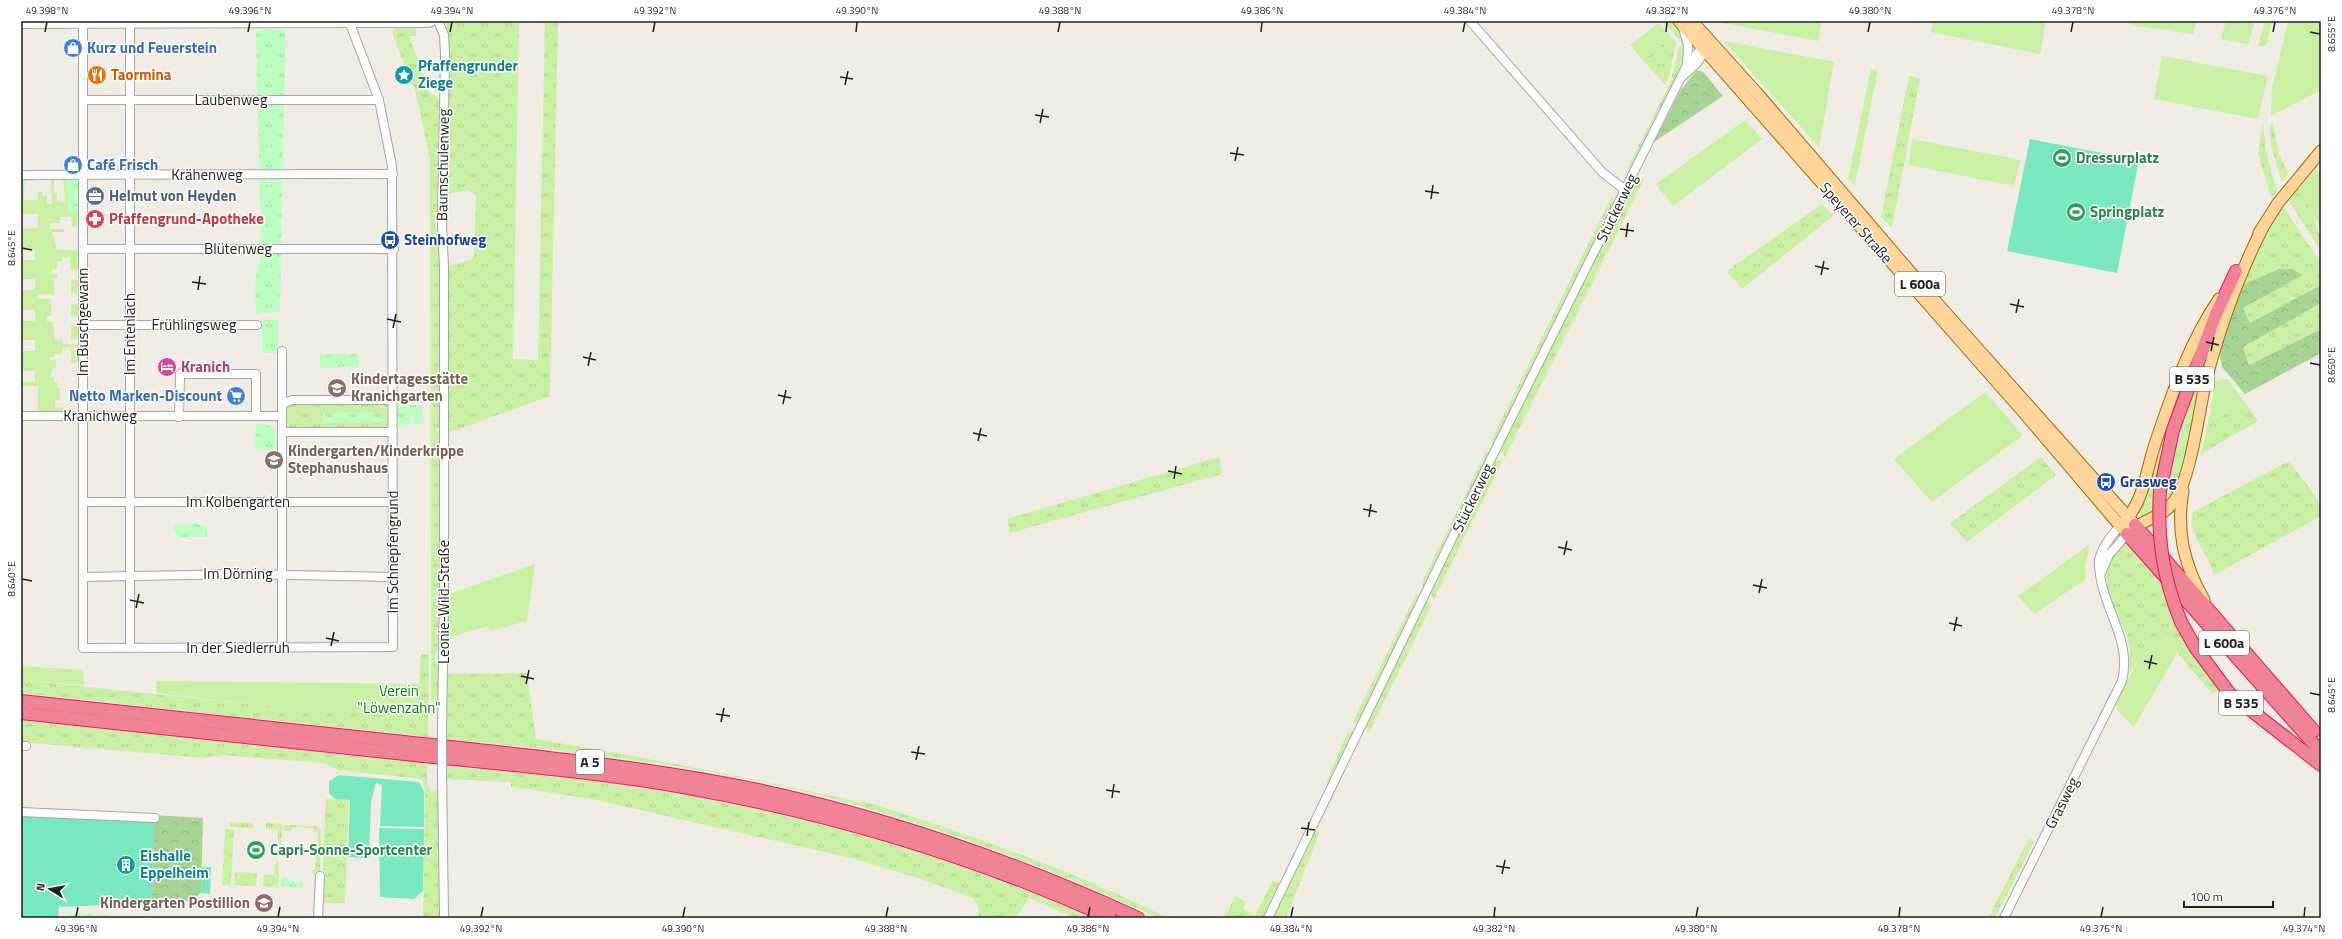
<svg xmlns="http://www.w3.org/2000/svg" width="2342" height="939" font-family="'Titillium Web',sans-serif">
<defs>
<pattern id="grass-tufts" width="24" height="20" patternUnits="userSpaceOnUse"><rect width="24" height="20" fill="#c9f0a5"/><path d="M3 7l-1-3M5 7V3M7 7l1-3M15 17l-1-3M17 17v-4M19 17l1-3" fill="none" stroke="#accd8e"/></pattern>
<pattern id="forest-crowns" width="20" height="18" patternUnits="userSpaceOnUse"><rect width="20" height="18" fill="#a7d495"/><path d="M2 6a3 3 0 1 1 6 0M12 15a3 3 0 1 1 6 0" fill="none" stroke="#8fb680"/></pattern>
<pattern id="park-tufts" width="24" height="20" patternUnits="userSpaceOnUse"><rect width="24" height="20" fill="#bdffc3"/><path d="M3 7l-1-3M5 7V3M7 7l1-3M15 17l-1-3M17 17v-4M19 17l1-3" fill="none" stroke="#a2daa7"/></pattern>
</defs>
<rect width="100%" height="100%" fill="#f1ede4"/>
<g fill="url(#grass-tufts)">
<path d="M446,21H519L513,359L538,360L545,21H558L550,396L446,434L447,267L470,260L474,256L476,195L468,190L446,194Z"/>
<path d="M1663,21H1672L1681,31L1685,44L1681,42Z"/>
<path d="M395,28H416V36H409L429,92L441,100L440,202L435,222L441,268L440,428L436,429L440,435V648L435,653V661L440,670V701L433,702L431,699L430,160L416,93L392,33Z"/>
<path d="M1671,37L1676,42L1669,77L1665,85L1643,60Z"/>
<path d="M1679,47H1683C1685,76 1645,141 1631,169L1625,173L1671,81Z"/>
<path d="M1909,76L1920,78L1892,228L1881,217Z"/>
<path d="M2263,122L2266,151L2277,192L2271,197L2258,154Z"/>
<path d="M2273,123L2278,151L2288,173L2282,183L2271,146L2270,125Z"/>
<path d="M1637,175L1644,179L1505,457L1499,451Z"/>
<path d="M2297,187C2310,202 2321,232 2321,251L2288,200Z"/>
<path d="M1612,196L1613,208L1494,447L1491,441Z"/>
<path d="M1822,204L1833,216L1742,289L1727,271Z"/>
<path d="M2283,206L2321,263V268L2318,269L2321,271V285L2250,323L2243,308L2302,275L2240,286L2255,253Z"/>
<path d="M2321,303V329L2249,365L2243,346Z"/>
<path d="M2206,326C2187,381 2152,457 2154,514L2142,518L2138,513L2169,410Z"/>
<path d="M2216,329L2177,487L2167,505L2172,458Z"/>
<path d="M295,403H384C394,410 392,425 381,430H293L287,426C282,416 283,406 295,403Z"/>
<path d="M2245,403L2258,421L2201,454L2208,423Z"/>
<path d="M1486,452L1492,453L1426,587L1423,586L1422,582Z"/>
<path d="M1219,457L1222,474L1010,533L1007,519Z"/>
<path d="M2041,457L2056,475L1967,542L1950,523Z"/>
<path d="M1498,460L1502,462L1434,599L1430,593L1495,462Z"/>
<path d="M2289,461L2321,504V516L2214,575C2209,553 2186,534 2193,512Z"/>
<path d="M2127,544L2159,578L2177,629L2201,666L2222,691L2212,693L2179,655L2173,640L2166,638L2148,642L2130,673C2129,663 2131,649 2128,639C2119,610 2097,594 2111,561C2114,552 2119,547 2127,544Z"/>
<path d="M1419,593L1422,595L1359,722L1355,724L1353,721L1416,595Z"/>
<path d="M1425,602L1432,604L1369,733L1365,726Z"/>
<path d="M421,654L429,655L428,737L21,693V680L296,709L417,717Z"/>
<path d="M527,673L536,739C645,757 752,778 860,802L864,801C968,834 1070,869 1168,918H1159C1036,862 910,815 777,785C668,761 557,750 446,739L445,674Z"/>
<path d="M21,720L427,764V782L432,794L439,787L441,918H423L425,791L424,783L421,779L338,770L324,763L222,755L204,758L21,742Z"/>
<path d="M1351,731H1354L1328,784L1326,783L1347,734Z"/>
<path d="M446,766C521,774 597,780 672,793C816,818 958,858 1092,918H1074L1029,898L1016,918H979L978,906L973,898L918,878L851,858L592,799L511,787V782L446,779Z"/>
<path d="M326,799L349,800L345,903H321Z"/>
<path d="M230,822L253,823V828L230,827Z"/>
<path d="M266,823L282,824L281,847H278V830L266,829Z"/>
<path d="M284,825L316,826L321,829L320,874L312,873V870H315L318,832H314V828L292,827L291,831H284Z"/>
<path d="M225,829L234,830L231,885H222Z"/>
<path d="M1315,831H1320L1286,918H1271L1287,884H1290Z"/>
<path d="M2029,838L2034,842L1995,918H1988Z"/>
<path d="M276,861H279L278,887L263,886L264,875L274,874Z"/>
<path d="M235,872L257,873L256,886L234,885Z"/>
<path d="M1272,881L1282,883L1265,918H1224L1236,896L1246,902L1243,909L1255,916Z"/>
</g>
<g fill="url(#forest-crowns)">
<path d="M1697,70L1703,72L1723,96L1654,142L1680,91Z"/>
<path d="M2279,269H2292L2303,275L2243,308L2250,323L2321,285V303L2243,347L2249,365L2321,329V353L2245,394L2222,367L2219,350L2240,286Z"/>
<path d="M154,815L203,818L201,893L190,901L152,903Z"/>
</g>
<g fill="url(#park-tufts)">
<path d="M260,29L286,30L285,58L280,312L256,314L255,281L261,254L256,34Z"/>
<path d="M67,178H79L80,213H68Z"/>
<rect x="262" y="320" width="16" height="33"/>
<path d="M320,354H359V367L320,368Z"/>
<path d="M398,405H422V423L415,424L414,416H410L411,424L398,427Z"/>
<path d="M372,412L384,420L379,422L324,423L323,413Z"/>
<path d="M256,424L269,425L274,429L277,449L255,450Z"/>
<path d="M196,523L208,529L207,537H178L173,528L179,524Z"/>
<path d="M282,877H288V881L303,882L302,888L281,887Z"/>
<path d="M69,913L107,915V918H68Z"/>
</g>
<g fill="#c9f0a5">
<path d="M1712,21H1822L1818,41Z"/>
<path d="M1933,21H2046V22L2040,54L1931,32Z"/>
<path d="M2130,21H2196L2193,34L2129,25Z"/>
<path d="M2226,21H2255L2248,44L2221,39Z"/>
<path d="M2265,21H2272L2266,46H2258Z"/>
<path d="M2288,21H2321V90L2271,116L2272,89Z"/>
<path d="M1659,23L1671,37L1643,60L1630,45Z"/>
<path d="M1724,41L1834,62L1819,147L1727,45Z"/>
<path d="M2162,56L2268,76L2258,119L2154,99Z"/>
<path d="M1871,69L1878,70L1855,185L1848,179Z"/>
<path d="M1745,120L1762,139L1673,206L1656,184Z"/>
<path d="M1912,139L2020,160L2014,186L1909,165Z"/>
<path d="M2316,169L2321,173V229L2299,189Z"/>
<path d="M21,178H34V181H25L24,200H38V192H43L42,196H47V204H52L51,178H54V193H57V201L65,202L63,178H67L68,213H80V227H72L71,217H60V223H50V229H64V232H52L57,250H80V270H70V257H62V261H57V269H52V274H57V278L52,279L54,281V295L38,294V299H51V316H47V322H53L55,340H62L63,344H80V348L63,347L62,354H54V357H49L50,360H56V368L52,369L51,376L54,377V382H57V388H60V400H55V407H63V412H38V386H21V382H35V371H21V351H35V340H21V321H35V310H21V290H35V279H21V260H35V250L21,249V229L38,228V214H21Z"/>
<path d="M71,280H80V293L71,294Z"/>
<rect x="71" y="304" width="9" height="13"/>
<path d="M71,326H81L80,339L71,340Z"/>
<path d="M71,350H81L80,363H71Z"/>
<path d="M2227,379L2245,403L2208,423L2215,383L2217,380Z"/>
<path d="M1985,392L2023,435L1932,502L1894,459Z"/>
<path d="M2090,544L2085,567L2086,579L2034,614L2018,596Z"/>
<path d="M535,564L527,621L489,631L488,626L446,638V599L452,593Z"/>
<path d="M2155,637L2173,640L2177,648L2176,655L2134,727L2116,709V702L2148,642Z"/>
<path d="M21,666L83,670L84,685L21,680Z"/>
<path d="M157,681L420,684L418,717L296,709L156,693Z"/>
</g>
<g fill="#7ae8bf">
<path d="M2030,139L2139,160L2117,273L2007,251Z"/>
<path d="M339,775L419,782L424,791V827L380,826L382,785L376,783L371,802L369,858L348,857L350,800L335,799L329,793V781Z"/>
<path d="M21,813L154,815L152,903L59,907L58,918H21Z"/>
<path d="M379,828L424,829L423,891L414,899L380,897Z"/>
<path d="M202,867H211L210,894L201,893Z"/>
</g>
<g fill="none" stroke-linecap="round" stroke-linejoin="round">
<g stroke="#a6a6a6" stroke-width="10">
<g id="minor">
<path d="M83,21V648L393,647L392,166L379,100L349,21"/>
<path d="M130,21V647"/>
<path d="M438,21L444,35L445,54L442,226L444,266V593L442,732"/>
<path d="M1470,21L1602,172L1625,190"/>
<path d="M21,24L350,23H429L433,21"/>
<path d="M1683,28L1688,45L1687,65"/>
<path d="M1683,76L1697,63L1708,47"/>
<path d="M83,100H379"/>
<path d="M21,175L393,174"/>
<path d="M83,249H394"/>
<path d="M83,325H257"/>
<path d="M282,351V648"/>
<path d="M282,404L292,400H393"/>
<path d="M21,416H282"/>
<path d="M179,417L180,374H256V416"/>
<path d="M282,432H393"/>
<path d="M83,502H393"/>
<path d="M2101,573L2109,555L2127,534"/>
<path d="M83,577L241,574L393,577"/>
<path d="M21,746H26"/>
<path d="M442,771L444,918"/>
<path d="M21,812L155,818"/>
<path d="M318,918L320,876"/>
<path d="M1268,918L1475,491L1687,65L1705,44"/>
<path d="M2004,918L2122,681C2132,641 2105,612 2100,575C2100,569 2098,566 2099,560C2102,547 2110,537 2119,527"/>
</g>
</g>
<g stroke="#9a6900" stroke-width="13">
<g id="major">
<path d="M1679,21L2025,414L2127,534C2142,518 2163,519 2175,500C2191,476 2199,411 2206,380C2220,327 2238,276 2263,227"/>
<path d="M1692,21L1757,93L1918,281"/>
<path d="M2259,233L2278,203L2321,151"/>
<path d="M1929,294L2135,525"/>
<path d="M2183,491C2176,531 2184,565 2204,600"/>
<path d="M2124,522C2144,501 2146,471 2155,444C2172,394 2189,343 2219,299"/>
</g>
</g>
<g stroke="#ed135c" stroke-width="14">
<g id="highway">
<path d="M2160,491L2173,430L2216,314L2236,271"/>
<path d="M2135,525L2314,731"/>
<path d="M2127,534L2321,752"/>
<path d="M2181,622L2195,647L2230,694L2321,765"/>
<path d="M21,701C149,714 276,729 404,742C524,755 644,766 763,791C892,819 1018,863 1138,918"/>
<path d="M21,713C149,726 277,740 405,754C498,764 591,771 683,787C829,813 974,856 1110,918"/>
</g>
</g>
<use href="#minor" stroke="#fff" stroke-width="8"/>
<use href="#major" stroke="#ffd59b" stroke-width="11"/>
<use href="#highway" stroke="#f08497" stroke-width="12"/>
<g stroke="#a6a6a6" stroke-width="10" stroke-linecap="butt">
<path id="minor-bridge" d="M442,732V771"/>
</g>
<g stroke="#ed135c" stroke-width="14" stroke-linecap="butt">
<path id="highway-bridge" d="M2160,491C2157,538 2163,578 2181,622"/>
</g>
<use href="#minor-bridge" stroke="#fff" stroke-width="8"/>
<use href="#highway-bridge" stroke="#f08497" stroke-width="12"/>
</g>
<path fill="none" stroke="#1f1f1f" stroke-width="1.5" d="M45,32L47,22M248,32L250,22M450,32L452,22M653,32L655,22M856,32L857,22M1058,32L1060,22M1261,32L1262,22M1463,32L1465,22M1666,32L1667,22M1868,32L1870,22M2071,32L2073,22M2273,32L2275,22M2310,32L2320,34M840,77L853,79M845,85L848,71M1035,115L1049,117M1040,123L1043,109M1230,153L1244,155M1235,161L1238,147M1425,191L1439,193M1431,199L1433,185M1620,229L1634,231M1626,237L1628,223M22,248L32,250M1815,266L1829,269M1821,275L1824,261M192,282L206,284M198,290L200,276M2010,304L2024,307M2016,313L2019,299M387,319L401,322M393,328L396,314M2206,342L2219,345M2211,351L2214,337M583,357L596,360M2310,363L2320,365M588,366L591,352M778,395L791,398M783,404L786,390M973,433L987,436M978,441L981,428M1168,471L1182,474M1174,479L1176,466M1363,509L1377,512M1369,517L1371,504M1558,547L1572,550M1564,555L1567,541M22,579L32,581M1753,585L1767,588M1759,593L1762,579M130,600L144,603M136,608L139,594M1949,623L1962,626M1954,631L1957,617M326,638L339,641M331,646L334,632M2144,661L2157,664M2149,669L2152,655M521,676L534,679M526,684L529,670M2310,693L2320,695M716,714L730,716M721,722L724,708M911,752L925,754M916,760L919,746M1106,790L1120,792M1112,798L1114,784M1301,828L1315,830M1307,836L1309,822M1496,866L1510,868M1502,874L1505,860M76,917L78,907M278,917L280,907M481,917L483,907M683,917L685,907M886,917L888,907M1088,917L1090,907M1291,917L1293,907M1494,917L1495,907M1696,917L1698,907M1899,917L1900,907M2101,917L2103,907M2304,917L2305,907"/>
<defs>
<g id="shop-disc" transform="scale(1)"><circle r="9.5" fill="#3f7fe0" stroke="#fff"/><path d="M-5-2.5h2.3a2.7 3.5 0 0 1 5.4 0H5L5.5 6h-11ZM-1.5-2.5h3a1.5 2.3 0 0 0-3 0Z" fill="#fff"/></g>
<g id="restaurant-disc" transform="scale(1)"><circle r="9.5" fill="#e8710a" stroke="#fff"/><path d="M-5-6h1v4h1v-4h1v4h1v-4h1v5L-1.5 .5V6h-2V.5L-5-1ZM5-6V6H3V1.5H1.5Q1.5-4 5-6Z" fill="#fff"/></g>
<g id="sight-disc" transform="scale(1)"><circle r="9.5" fill="#0f9aa8" stroke="#fff"/><path d="M0-6L1.8-2.2L6-1.7L2.9 1.2L3.7 5.4L0 3.3L-3.7 5.4L-2.9 1.2L-6-1.7L-1.8-2.2Z" fill="#fff"/></g>
<g id="stadium-disc" transform="scale(1)"><circle r="9.5" fill="#2e9e5b" stroke="#fff"/><path d="M0-5a6.5 5 0 1 0 0 10a6.5 5 0 1 0 0-10ZM-3.5-1.8h7v3.6h-7Z" fill="#fff"/></g>
<g id="office-disc" transform="scale(1)"><circle r="9.5" fill="#5c6f8a" stroke="#fff"/><path d="M-6-3h4V-5.5h4V-3h4V5H-6ZM-1-4.5V-3h2v-1.5ZM-6 0V1H6V0Z" fill="#fff"/></g>
<g id="pharmacy-disc" transform="scale(1)"><circle r="9.5" fill="#e0444e" stroke="#fff"/><path d="M-2-6h4v4h4v4h-4v4h-4v-4h-4v-4h4Z" fill="#fff"/></g>
<g id="bus-disc" transform="scale(1)"><circle r="9.5" fill="#1a4fb4" stroke="#fff"/><path d="M-5-6H5V4H4V6H2V4H-2V6H-4V4H-5ZM-3.5-4V0h7V-4ZM-3.5 1.2v1.5H-2V1.2ZM2 1.2v1.5H3.5V1.2Z" fill="#fff"/></g>
<g id="hotel-disc" transform="scale(1)"><circle r="9.5" fill="#d1479c" stroke="#fff"/><path d="M-6-4.5h1.5V1H6V5H4.5V3h-9V5H-6ZM-4 0a1.8 1.8 0 1 1 3.6 0ZM.5 0V-2.5h3Q6-2.5 6 0Z" fill="#fff"/></g>
<g id="school-disc" transform="scale(1)"><circle r="9.5" fill="#8d6e63" stroke="#fff"/><path d="M0-5L7-2L0 1L-7-2ZM-4 1L0 2.5L4 1V4Q0 6-4 4Z" fill="#fff"/></g>
<g id="supermarket-disc" transform="scale(1)"><circle r="9.5" fill="#3f7fe0" stroke="#fff"/><path d="M-6-5.5h2.5l.6 2H6L4.5 2H-2.5L-4.4-4H-6ZM-1.5 3.2a1.3 1.3 0 1 0 .1 0ZM3 3.2a1.3 1.3 0 1 0 .1 0Z" fill="#fff"/></g>
<g id="building-disc" transform="scale(1)"><circle r="9.5" fill="#0f9aa8" stroke="#fff"/><path d="M-4-6H4V6H1V3H-1V6H-4ZM-2.5-4.3h1.7v1.8h-1.7ZM.8-4.3h1.7v1.8H.8ZM-2.5-1h1.7V.8h-1.7ZM.8-1h1.7V.8H.8Z" fill="#fff"/></g>
</defs>
<g fill-rule="evenodd">
<use href="#shop-disc" x="73" y="48"/>
<use href="#restaurant-disc" x="97" y="75"/>
<use href="#sight-disc" x="404" y="75"/>
<use href="#stadium-disc" x="2062" y="158"/>
<use href="#shop-disc" x="73" y="165"/>
<use href="#office-disc" x="95" y="196"/>
<use href="#stadium-disc" x="2076" y="212"/>
<use href="#pharmacy-disc" x="95" y="219"/>
<use href="#bus-disc" x="390" y="240"/>
<use href="#hotel-disc" x="167" y="367"/>
<use href="#school-disc" x="337" y="388"/>
<use href="#supermarket-disc" x="236" y="396"/>
<use href="#school-disc" x="274" y="460"/>
<use href="#bus-disc" x="2106" y="482"/>
<use href="#stadium-disc" x="256" y="850"/>
<use href="#building-disc" x="126" y="865"/>
<use href="#school-disc" x="264" y="903"/>
</g>
<g text-anchor="middle" stroke-width="3" stroke-linejoin="round" paint-order="stroke">
<g fill="#fff" stroke="#626262" stroke-width="1">
<rect x="1895" y="272" width="50" height="24" rx="3"/>
<rect x="2170" y="367" width="44" height="24" rx="3"/>
<rect x="2199" y="631" width="50" height="24" rx="3"/>
<rect x="2219" y="691" width="44" height="24" rx="3"/>
<rect x="576" y="750" width="28" height="24" rx="3"/>
</g>
<g font-size="14" font-weight="bold" fill="#1f1f1f">
<text x="1920" y="289">L 600a</text>
<text x="2192" y="384">B 535</text>
<text x="2224" y="648">L 600a</text>
<text x="2241" y="708">B 535</text>
<text x="590" y="767">A 5</text>
</g>
<g font-size="15" font-weight="bold" fill="#366cbe" stroke="#fff" text-anchor="start">
<text x="87" y="53">Kurz und Feuerstein</text>
<text x="87" y="170">Café Frisch</text>
<text x="222" y="401" text-anchor="end">Netto Marken-Discount</text>
</g>
<g font-size="15" font-weight="bold" fill="#0d838f" stroke="#fff" text-anchor="start">
<text x="418" y="71">Pfaffengrunder<tspan x="418" dy="17">Ziege</tspan></text>
<text x="140" y="861">Eishalle<tspan x="140" dy="17">Eppelheim</tspan></text>
</g>
<g font-size="15" font-weight="bold" fill="#c56008" stroke="#fff" text-anchor="start">
<text x="111" y="80">Taormina</text>
</g>
<g font-size="15" fill="#1f1f1f" stroke="#fff">
<text x="231" y="105">Laubenweg</text>
<text transform="translate(443 165) rotate(-89)" y="5">Baumschulenweg</text>
<text x="207" y="180">Krähenweg</text>
<text transform="translate(1617 208) rotate(-64)" y="5">Stückerweg</text>
<text transform="translate(1856 223) rotate(49)" y="5">Speyerer Straße</text>
<text x="238" y="254">Blütenweg</text>
<text transform="translate(83 322) rotate(-90)" y="5">Im Buschgewann</text>
<text x="194" y="330">Frühlingsweg</text>
<text transform="translate(130 334) rotate(-90)" y="5">Im Entenlach</text>
<text x="100" y="421">Kranichweg</text>
<text transform="translate(1473 498) rotate(-64)" y="5">Stückerweg</text>
<text x="238" y="507">Im Kolbengarten</text>
<text transform="translate(393 552) rotate(-90)" y="5">Im Schnepfengrund</text>
<text x="238" y="579">Im Dörning</text>
<text transform="translate(444 602) rotate(-90)" y="5">Leonie-Wild-Straße</text>
<text x="238" y="653">In der Siedlerruh</text>
<text transform="translate(2062 803) rotate(-63)" y="5">Grasweg</text>
</g>
<g font-size="15" font-weight="bold" fill="#27864d" stroke="#fff" text-anchor="start">
<text x="2076" y="163">Dressurplatz</text>
<text x="2090" y="217">Springplatz</text>
<text x="270" y="855">Capri-Sonne-Sportcenter</text>
</g>
<g font-size="15" font-weight="bold" fill="#4e5e75" stroke="#fff" text-anchor="start">
<text x="109" y="201">Helmut von Heyden</text>
</g>
<g font-size="15" font-weight="bold" fill="#be3a42" stroke="#fff" text-anchor="start">
<text x="109" y="224">Pfaffengrund-Apotheke</text>
</g>
<g font-size="15" font-weight="bold" fill="#164399" stroke="#fff" text-anchor="start">
<text x="404" y="245">Steinhofweg</text>
<text x="2120" y="487">Grasweg</text>
</g>
<g font-size="15" font-weight="bold" fill="#b23c85" stroke="#fff" text-anchor="start">
<text x="181" y="372">Kranich</text>
</g>
<g font-size="15" font-weight="bold" fill="#785e54" stroke="#fff" text-anchor="start">
<text x="351" y="384">Kindertagesstätte<tspan x="351" dy="17">Kranichgarten</tspan></text>
<text x="288" y="456">Kindergarten/Kinderkrippe<tspan x="288" dy="17">Stephanushaus</tspan></text>
<text x="250" y="908" text-anchor="end">Kindergarten Postillion</text>
</g>
<g font-size="15" fill="#008a0d" stroke="#fff">
<text x="399" y="696">Verein<tspan x="399" dy="17">"Löwenzahn"</tspan></text>
</g>
</g>
<rect width="2342" height="939" fill="none" stroke="#ffffff" stroke-width="44"/>
<g transform="translate(50 889) rotate(281)" stroke="#ffffff" stroke-width="3" paint-order="stroke">
<path d="M0-3L7 15L0 10L-7 15Z" fill="#1f1f1f"/>
<text y="-6" font-size="11" font-weight="bold" text-anchor="middle" fill="#1f1f1f">N</text>
</g>
<path d="M2184 901v6h89v-6" fill="none" stroke="#1f1f1f" stroke-width="2"/>
<text x="2190" y="901" font-size="12" fill="#1f1f1f" stroke="#ffffff" stroke-width="3" paint-order="stroke">100 m</text>
<rect x="22" y="22" width="2298" height="895" fill="none" stroke="#1f1f1f" stroke-width="1.5"/>
<g font-size="10" text-anchor="middle" fill="#1f1f1f">
<text x="47" y="14">49.398°N</text>
<text x="250" y="14">49.396°N</text>
<text x="452" y="14">49.394°N</text>
<text x="655" y="14">49.392°N</text>
<text x="857" y="14">49.390°N</text>
<text x="1060" y="14">49.388°N</text>
<text x="1262" y="14">49.386°N</text>
<text x="1465" y="14">49.384°N</text>
<text x="1667" y="14">49.382°N</text>
<text x="1870" y="14">49.380°N</text>
<text x="2073" y="14">49.378°N</text>
<text x="2275" y="14">49.376°N</text>
<text transform="translate(2331 34) rotate(-90)" y="4">8.655°E</text>
<text transform="translate(11 248) rotate(-90)" y="4">8.645°E</text>
<text transform="translate(2331 365) rotate(-90)" y="4">8.650°E</text>
<text transform="translate(11 579) rotate(-90)" y="4">8.640°E</text>
<text transform="translate(2331 695) rotate(-90)" y="4">8.645°E</text>
<text x="76" y="932">49.396°N</text>
<text x="278" y="932">49.394°N</text>
<text x="481" y="932">49.392°N</text>
<text x="683" y="932">49.390°N</text>
<text x="886" y="932">49.388°N</text>
<text x="1088" y="932">49.386°N</text>
<text x="1291" y="932">49.384°N</text>
<text x="1494" y="932">49.382°N</text>
<text x="1696" y="932">49.380°N</text>
<text x="1899" y="932">49.378°N</text>
<text x="2101" y="932">49.376°N</text>
<text x="2304" y="932">49.374°N</text>
</g>
</svg>
